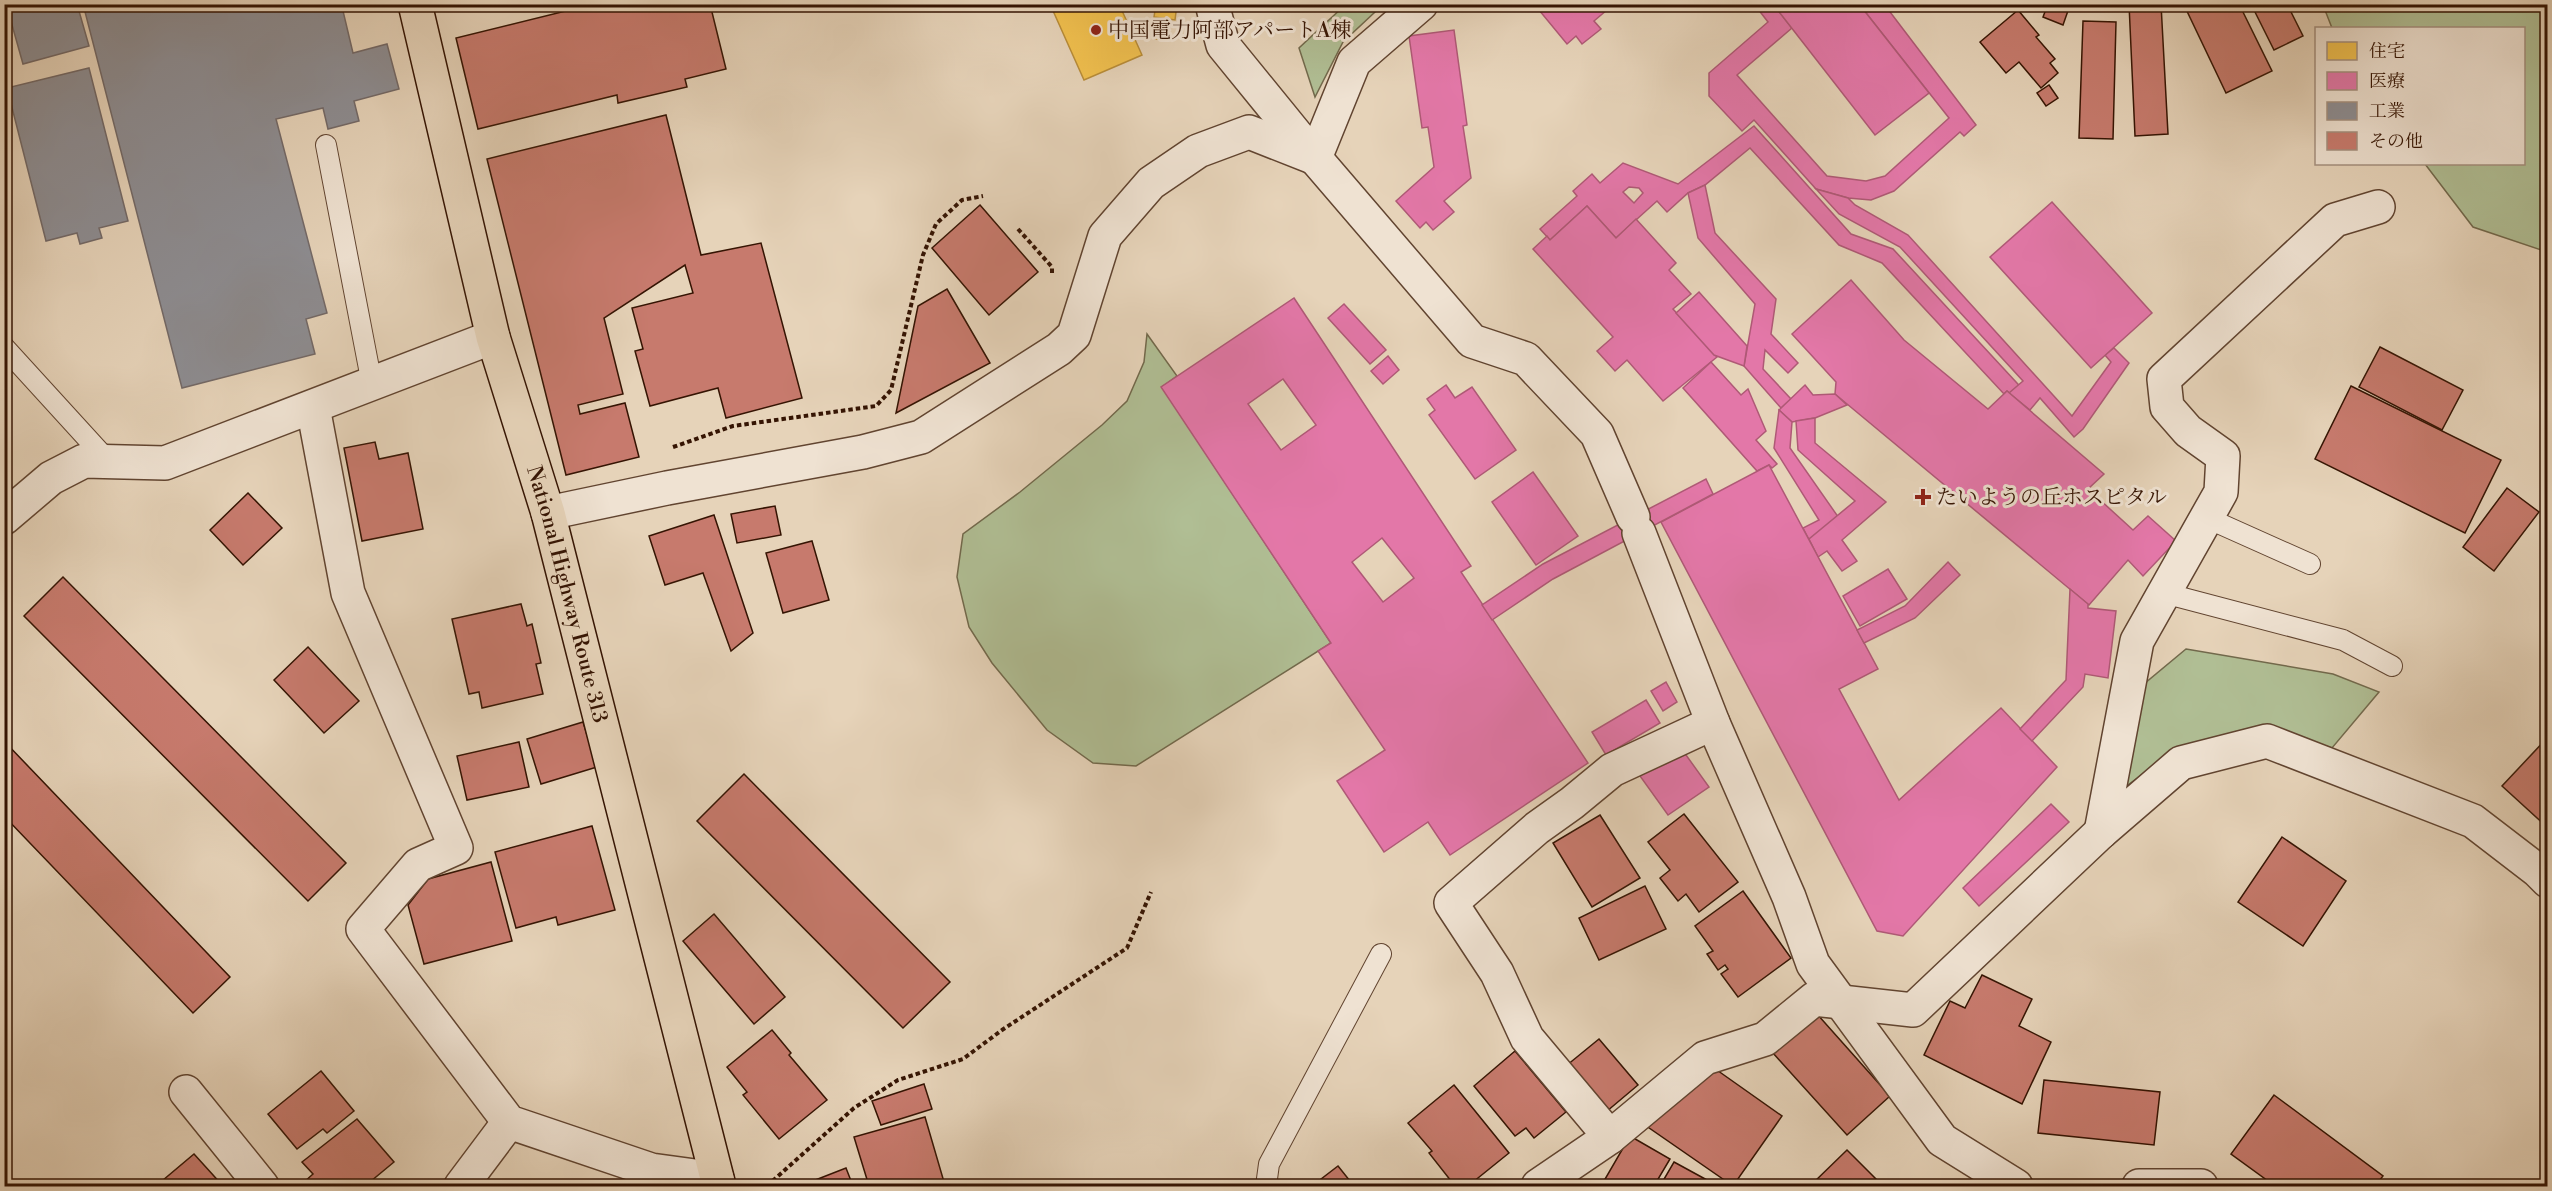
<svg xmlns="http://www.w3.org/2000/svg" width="2552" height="1191" font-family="'Libre Bodoni','Noto Serif JP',serif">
<rect width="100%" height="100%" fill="#e6d3b9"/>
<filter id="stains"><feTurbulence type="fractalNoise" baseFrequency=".00333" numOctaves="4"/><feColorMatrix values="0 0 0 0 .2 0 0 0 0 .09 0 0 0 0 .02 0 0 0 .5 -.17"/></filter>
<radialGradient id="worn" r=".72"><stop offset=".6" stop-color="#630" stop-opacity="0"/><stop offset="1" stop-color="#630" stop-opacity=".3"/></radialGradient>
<g fill="#b0be94" stroke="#72694c" stroke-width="1.5">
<path d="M1345,5H1373L1375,12L1343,42L1315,97L1299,48Z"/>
<path d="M2323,5H2547V252L2473,227L2425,164H2524V28H2332Z"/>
<path d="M1147,334L1177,376L1162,387L1331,643L1136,766L1093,763L1047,730L992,663L969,627L957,577L963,534L1020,492L1102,425L1127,401L1144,362Z"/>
<path d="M2186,649L2333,674L2379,692L2332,748L2268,728L2173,752L2121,790L2144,684Z"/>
</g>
<g fill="#f2c14e" stroke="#b98d38" stroke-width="1.5">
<path d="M1050,4H1119L1142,55L1084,80Z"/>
<path d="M1156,4H1177L1175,20L1154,17Z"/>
<path d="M1156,24L1169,27L1166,41L1152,38Z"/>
</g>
<g fill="#e377a8" stroke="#af5976" stroke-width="1.5" fill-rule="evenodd">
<path d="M1534,4H1614L1594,21L1601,29L1582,44L1576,36L1567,44Z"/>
<path d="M1754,4H1773L1792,28L1737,75L1827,176L1866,181L1885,176L1949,118L1859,4H1884L1976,125L1964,136L1960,132L1894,191L1871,200L1848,198L1816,189L1754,120L1742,131L1709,96V73L1768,22Z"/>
<path d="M1773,4H1859L1929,93L1875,135Z"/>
<path d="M1454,30L1467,125L1463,126L1471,178L1444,201L1454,212L1433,230L1426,222L1420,228L1396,201L1434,167L1428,127L1422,128L1409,36Z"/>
<path d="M1754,126L1851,234L1893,249L2028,395L2020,402L2007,391L2004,394L1882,263L1839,245L1750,148L1705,185L1688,193L1667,212L1657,201L1616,238L1587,206L1550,240L1540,229L1577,196L1573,191L1592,174L1600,183L1623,163L1678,184ZM1629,187L1639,188L1643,193L1634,203L1623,192Z"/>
<path d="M1705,185L1715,233L1776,299L1771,334L1798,363L1788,373L1765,350L1763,369L1791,399L1781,408L1744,366L1755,304L1698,238L1688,193Z"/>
<path d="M1816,189L1848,198L1855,205L1908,235L2072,416L2111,362L2105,355L2114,348L2129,363L2083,429L2074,437L2040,398L2030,410L2009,393L2023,381L1900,247L1839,214Z"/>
<path d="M2052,202L2152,313L2091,368L1990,257Z"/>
<path d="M1587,206L1616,238L1636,219L1676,263L1669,270L1691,294L1673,309L1717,357L1663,401L1627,360L1615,371L1597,351L1613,337L1533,249L1547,236L1550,240Z"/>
<path d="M1851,280L1904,340L1988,409L2007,391L2104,474L2088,489L2133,530L2148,516L2176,541L2143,576L2128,560L2089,605L1835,394L1836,382L1792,334Z"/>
<path d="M1699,292L1747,346L1744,366L1714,355L1676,313Z"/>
<path d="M1294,298L1471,566L1461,572L1588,763L1450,855L1428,822L1384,852L1337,781L1385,750L1318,651L1331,643L1161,387ZM1283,379L1316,425L1281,450L1248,404ZM1382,538L1414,578L1383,602L1352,562Z"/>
<path d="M1344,304L1386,350L1370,364L1328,318Z"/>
<path d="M1388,356L1399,370L1383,384L1371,371Z"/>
<path d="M1711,362L1741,395L1748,389L1766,431L1756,440L1777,464L1772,468L1769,465L1757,471L1683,388Z"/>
<path d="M1446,385L1455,398L1472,387L1516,450L1475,479L1429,415L1435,410L1427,399Z"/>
<path d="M1805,385L1813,395L1835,394L1847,405L1815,418L1792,422L1779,410Z"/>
<path d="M1779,410L1792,422L1790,448L1848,531L1816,553L1803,528L1819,520L1774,448Z"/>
<path d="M1815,418V443L1886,502L1842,540L1857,561L1842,571L1827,551L1818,557L1809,539L1855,501L1798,450L1796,421Z"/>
<path d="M1769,465L1878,669L1839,689L1899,800L2001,708L2057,767L1903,936L1877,931L1661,522Z"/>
<path d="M1533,472L1578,536L1536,565L1492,502Z"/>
<path d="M1706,479L1713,494L1553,579L1492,620L1482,605L1543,564Z"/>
<path d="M1948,562L1960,575L1915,618L1864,643L1857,630L1905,606Z"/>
<path d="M1888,569L1907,599L1860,626L1843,596Z"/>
<path d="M2070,589L2088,604V608L2116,611L2108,678L2085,674L2083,687L2032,741L2020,729L2066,680Z"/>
<path d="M1666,682L1677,702L1663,711L1651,691Z"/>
<path d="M1646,700L1660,723L1606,755L1592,732Z"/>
<path d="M1681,748L1709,787L1668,815L1640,776Z"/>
<path d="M2051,804L2069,822L1979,906L1963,888Z"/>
</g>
<g fill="#8d8d92" stroke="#736967" stroke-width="1.5">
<path d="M4,4H17L7,7L9,17L4,18Z"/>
<path d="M77,4L89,46L23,64L7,7L17,4Z"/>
<path d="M83,4H361L343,11L353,53L387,44L399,89L354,101L359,121L328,129L323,108L276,119L327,313L306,319L315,354L182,388Z"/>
<path d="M89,68L128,221L99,228L102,238L80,244L77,233L46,241L7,88Z"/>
</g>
<g fill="#c77a6d" stroke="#351403" stroke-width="1.5">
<path d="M594,4H710L726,69L685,79L687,87L618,103L617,95L478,129L456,38Z"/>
<path d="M2048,4L2070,5L2063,25L2043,17Z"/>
<path d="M2129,4H2161L2168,134L2135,136Z"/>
<path d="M2190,4H2239L2272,71L2226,93L2185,7Z"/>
<path d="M2251,4H2287L2303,36L2274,50Z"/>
<path d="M2018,10L2039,35L2036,37L2055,59L2050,63L2058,73L2041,88L2019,62L2006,73L1980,42Z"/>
<path d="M2083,21L2116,22L2113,139L2079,138Z"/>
<path d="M2049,85L2058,98L2046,106L2037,93Z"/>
<path d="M666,115L701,255L761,243L802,398L726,418L718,388L650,406L635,351L643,349L632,308L693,293L685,265L604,318L623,394L578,405L580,414L625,403L639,457L566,475L487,159Z"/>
<path d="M980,205L1038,272L989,315L932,248Z"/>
<path d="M947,289L990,363L896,413L918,306Z"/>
<path d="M2380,347L2463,390L2442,430L2359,387Z"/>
<path d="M2351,386L2501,460L2465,533L2315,459Z"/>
<path d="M375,442L379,459L408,453L423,529L362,541L344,448Z"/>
<path d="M2507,488L2539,512L2494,571L2463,547Z"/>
<path d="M248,493L282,528L243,565L210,530Z"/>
<path d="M775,506L781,535L737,543L731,514Z"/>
<path d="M714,515L753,633L731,651L703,573L665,585L649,536Z"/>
<path d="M812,541L829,600L783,613L766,553Z"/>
<path d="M63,577L346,863L308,901L24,616Z"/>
<path d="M521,604L527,626L532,624L541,663L536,664L543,694L482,708L479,692L469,694L452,619Z"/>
<path d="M308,647L359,701L324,733L274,680Z"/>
<path d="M583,722L597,767L541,784L527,739Z"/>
<path d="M2548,737V828L2502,786Z"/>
<path d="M4,741L230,977L193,1013L4,816Z"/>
<path d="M519,742L529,787L467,800L457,756Z"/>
<path d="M744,774L950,982L903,1028L697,821Z"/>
<path d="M1684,814L1738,882L1699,912L1686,894L1678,901L1660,878L1670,870L1648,842Z"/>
<path d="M1600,815L1640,878L1592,907L1553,843Z"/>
<path d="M592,826L615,910L558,925L556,917L516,928L495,852Z"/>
<path d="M2282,837L2346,881L2303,946L2238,902Z"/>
<path d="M491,862L512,941L424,964L408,905L428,879Z"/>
<path d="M1645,886L1666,929L1599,960L1579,918Z"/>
<path d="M1743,891L1791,958L1738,997L1721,974L1728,969L1725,965L1718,970L1707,954L1713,951L1695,926Z"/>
<path d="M714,914L785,997L754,1024L683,941Z"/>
<path d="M1982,975L2032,999L2019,1026L2051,1042L2022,1104L1924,1055L1950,1001L1965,1008Z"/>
<path d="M1817,1014L1890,1096L1847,1135L1773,1053Z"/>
<path d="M772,1030L791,1053L789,1055L827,1100L779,1139L743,1095L747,1092L727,1067Z"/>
<path d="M1599,1039L1638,1085L1600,1117L1561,1070Z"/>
<path d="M1515,1051L1566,1112L1534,1138L1526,1128L1515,1136L1474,1086Z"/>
<path d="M1714,1068L1782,1116L1733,1186L1642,1123Z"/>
<path d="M321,1071L354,1111L327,1133L323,1129L297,1149L268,1114Z"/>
<path d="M2044,1080L2160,1092L2154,1145L2038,1133Z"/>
<path d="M924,1084L932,1109L881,1125L872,1101Z"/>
<path d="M1454,1085L1509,1153L1468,1186H1455L1429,1153L1432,1151L1408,1123Z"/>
<path d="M2274,1095L2383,1176L2375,1186H2275L2231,1154Z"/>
<path d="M925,1117L944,1182L929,1186H869L854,1137Z"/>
<path d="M357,1119L394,1162L365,1186H306L303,1183L313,1174L302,1162Z"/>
<path d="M1630,1136L1670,1159L1654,1186H1601Z"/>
<path d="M1847,1150L1883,1186H1810Z"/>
<path d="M194,1154L223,1186H156Z"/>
<path d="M1674,1162L1718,1186H1660Z"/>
<path d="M1338,1166L1354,1186H1312Z"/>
<path d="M846,1168L853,1186H800Z"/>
</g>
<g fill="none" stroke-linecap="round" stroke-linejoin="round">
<g stroke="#614430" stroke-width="22">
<g id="service">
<path d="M326,145L372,384"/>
<path d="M4,347L108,461"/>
<path d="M2207,518L2310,564"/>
<path d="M2164,593L2343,640L2392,666"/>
<path d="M1266,1186L1269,1164L1381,954"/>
</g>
</g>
<g stroke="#614430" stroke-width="36">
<g id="minor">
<path d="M1212,4L1223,45L1315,158L1472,341L1526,359L1597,434L1633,517"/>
<path d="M1315,158L1354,62L1421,4"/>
<path d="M313,407L348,593L456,848L418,865L363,929L509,1122L651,1170L717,1179L711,1186"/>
<path d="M548,513L667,488L863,452L921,437L1059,349L1074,335L1105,236L1151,183L1198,151L1249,132L1315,158"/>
<path d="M1639,533L1713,723L1789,897L1813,964L1942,1140L2016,1186"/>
<path d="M2101,832L2137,641L2221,492L2223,456L2188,431L2167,407L2164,379L2335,220L2378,207"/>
<path d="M186,1092L262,1186"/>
<path d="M1610,1137L1527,1038L1497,973L1451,903L1537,828L1572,803L1612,770L1713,723"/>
<path d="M461,1186L509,1122"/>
<path d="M1538,1186L1610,1137L1705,1058L1765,1039L1814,999L1913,1010L2101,832L2181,763L2267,741L2473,821L2538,871L2548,881"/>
<path d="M2139,1186H2201"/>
</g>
</g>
<g stroke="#614430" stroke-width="36">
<path id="tertiary" d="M4,518L51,478L84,461L165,463L493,337"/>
</g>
<g stroke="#351403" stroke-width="36">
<g id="trunk">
<path id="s1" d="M415,4L493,337L548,513L719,1186"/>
</g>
</g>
<g stroke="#351403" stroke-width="4" stroke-dasharray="4.5 3" stroke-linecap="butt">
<path d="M1018,229L1052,267V275"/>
<path d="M673,447L733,426L876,406L891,390L923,255L936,224L962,200L983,196"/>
<path d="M767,1186L854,1108L898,1080L963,1059L1002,1030L1127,948L1151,892"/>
</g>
<use href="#service" stroke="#efe2d2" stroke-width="20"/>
<use href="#minor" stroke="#efe2d2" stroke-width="33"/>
<use href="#tertiary" stroke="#efe2d2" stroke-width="33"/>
<use href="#trunk" stroke="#e6d3b9" stroke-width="33"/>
</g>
<g fill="#8f2418" stroke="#efe2d2" stroke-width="2">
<circle cx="1096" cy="30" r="6"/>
<path d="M1920 488h6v6h6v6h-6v6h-6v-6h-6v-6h6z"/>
</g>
<g text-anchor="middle" stroke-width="6" stroke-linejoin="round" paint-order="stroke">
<g font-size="21" fill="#351403" stroke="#efe2d2" text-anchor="start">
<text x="1108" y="37">中国電力阿部アパートA棟</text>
<text x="1936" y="504">たいようの丘ホスピタル</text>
</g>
<g font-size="21" fill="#351403" stroke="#efe2d2">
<text dy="7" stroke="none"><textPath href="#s1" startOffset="610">National Highway Route 313</textPath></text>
</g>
</g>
<rect width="2552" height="1191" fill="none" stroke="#e6d3b9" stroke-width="24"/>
<rect x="6" y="6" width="2540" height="1179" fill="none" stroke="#351403" stroke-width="3"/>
<rect x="12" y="12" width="2528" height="1167" fill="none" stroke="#351403" stroke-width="1.5"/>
<rect x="2315" y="27" width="210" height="138" fill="#efe2d2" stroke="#a5907f" stroke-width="1.5"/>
<rect x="2327" y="42" width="30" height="18" fill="#f2c14e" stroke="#a5907f" stroke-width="1.5"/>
<text x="2369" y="57" font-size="18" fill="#351403">住宅</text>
<rect x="2327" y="72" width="30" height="18" fill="#e377a8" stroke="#a5907f" stroke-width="1.5"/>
<text x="2369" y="87" font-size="18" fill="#351403">医療</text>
<rect x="2327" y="102" width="30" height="18" fill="#8d8d92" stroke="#a5907f" stroke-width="1.5"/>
<text x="2369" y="117" font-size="18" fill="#351403">工業</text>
<rect x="2327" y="132" width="30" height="18" fill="#c77a6d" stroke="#a5907f" stroke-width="1.5"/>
<text x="2369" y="147" font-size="18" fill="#351403">その他</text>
<rect width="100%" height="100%" filter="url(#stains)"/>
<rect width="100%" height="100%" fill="url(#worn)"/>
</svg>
